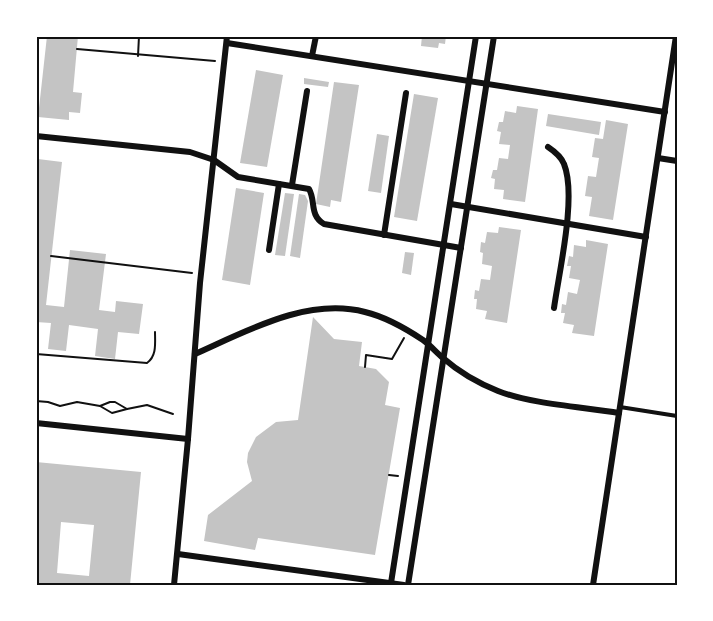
<svg xmlns="http://www.w3.org/2000/svg" width="713" height="621" font-family="'Times New Roman',serif">
<rect width="100%" height="100%" fill="#fff"/>
<g fill="#c4c4c4" fill-rule="evenodd">
<path d="M47,36H78L73,92L82,93L80,113L69,112V120L38,117Z"/>
<path d="M422,36H446L445,44L439,43L438,48L421,46Z"/>
<path d="M256,70L283,75L267,167L240,163Z"/>
<path d="M304,78L329,82L328,87L304,84Z"/>
<path d="M334,82L359,85L341,202L331,200L330,207L316,204Z"/>
<path d="M414,94L438,98L417,221L394,217Z"/>
<path d="M517,106L538,109L525,202L503,199L504,190L494,189L495,179L491,178L493,170H497L499,158L508,159L510,145L499,144L501,132L497,131L499,122H503L505,111L516,113Z"/>
<path d="M548,114L601,122L599,135L546,126Z"/>
<path d="M606,120L628,124L613,220L589,216L592,197L585,196L588,176L596,177L599,158L592,157L595,138L603,139Z"/>
<path d="M377,134L389,136L381,193L368,191Z"/>
<path d="M38,159L62,162L46,305L64,307L70,250L106,254L99,310L115,312L116,301L143,304L139,334L118,332L115,359L95,356L98,329L69,325L66,351L48,349L51,323L36,322V177Z"/>
<path d="M236,188L264,193L250,285L222,280Z"/>
<path d="M285,193L294,194L285,256L275,255Z"/>
<path d="M299,194L305,195L308,201L300,258L290,256Z"/>
<path d="M499,227L521,230L507,323L485,319L487,311L476,309L477,299H474L475,290L479,291L481,279L490,280L492,266L482,264L483,253L480,252L481,242L485,243L487,232L498,233Z"/>
<path d="M586,240L608,244L594,336L572,333L574,325L563,323L565,313H561L562,304L566,305L568,292L577,294L580,280L569,278L571,266H567L569,256L573,257L574,245L586,247Z"/>
<path d="M405,252L414,253L411,275L402,273Z"/>
<path d="M313,317L334,339L362,342L359,366L376,369L389,382L385,405L400,408L375,555L258,538L255,550L204,541L208,515L252,481L247,462L248,453L256,437L276,422L298,420Z"/>
<path d="M36,462L141,472L130,585H36ZM61,522L94,525L89,576L57,573Z"/>
</g>
<g fill="none" stroke-linecap="round" stroke-linejoin="round">
<g stroke="#111" stroke-width="2">
<path d="M77,49L215,61"/>
<path d="M138,56L139,36"/>
<path d="M51,256L192,273"/>
<path d="M36,354L147,363C157,356 155,343 155,332"/>
<path d="M365,367L366,355L392,359L404,338"/>
<path d="M36,401L48,402L60,406L77,402L100,406L110,402H115L127,409L147,405L173,414"/>
<path d="M100,406L112,413L127,409"/>
<path d="M389,475L398,476"/>
</g>
<path stroke="#111" stroke-width="4" d="M620,407L677,416"/>
<g stroke="#111" stroke-width="6">
<path d="M227,43L665,112"/>
<path d="M312,56L316,36"/>
<path d="M36,136L190,152L214,160L238,177L309,189C316,201 309,215 324,224L461,248"/>
<path d="M548,147C554,151 561,156 564,164C577,196 559,272 554,308"/>
<path d="M658,158L677,161"/>
<path d="M292,185L307,91"/>
<path d="M451,204L646,237"/>
<path d="M384,235L406,93"/>
<path d="M269,250L279,184"/>
<path d="M195,354C247,331 307,297 365,312C386,317 405,328 423,340C430,345 436,352 443,358C459,372 478,383 498,391C531,404 583,407 619,413"/>
<path d="M36,423L188,439"/>
<path d="M178,554L404,585"/>
<path d="M391,583L476,36"/>
<path d="M174,585L188,439L200,283L227,36"/>
<path d="M408,585L494,36"/>
<path d="M593,585L676,36"/>
</g>
</g>
<rect width="713" height="621" fill="none" stroke="#ffffff" stroke-width="75"/>
<rect x="38" y="38" width="638" height="546" fill="none" stroke="#111" stroke-width="2"/>
</svg>
